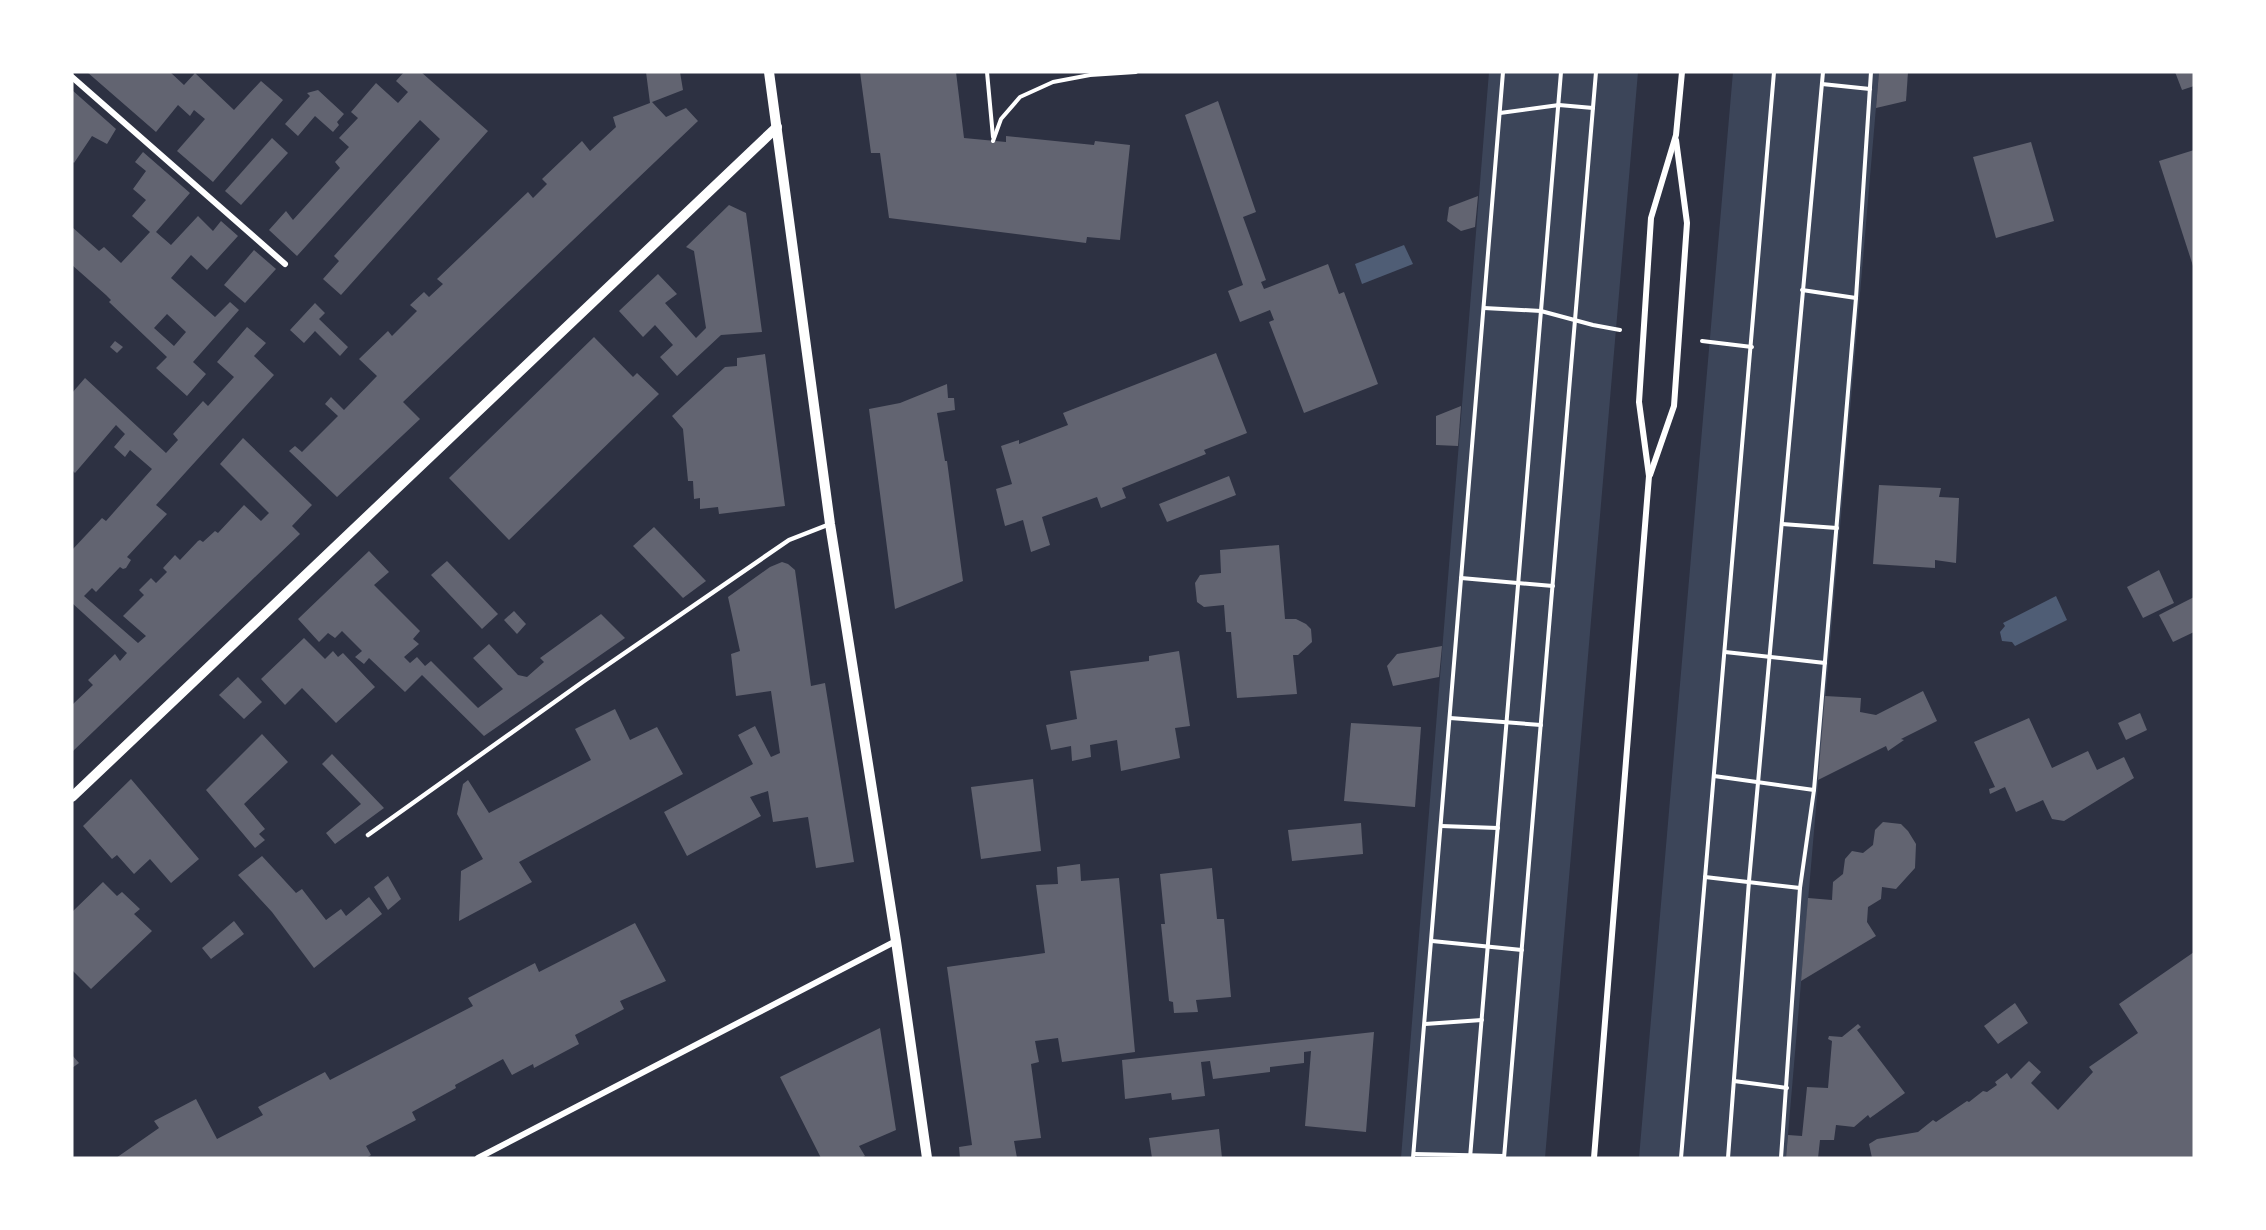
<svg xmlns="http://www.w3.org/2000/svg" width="2266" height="1230" font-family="'Fira Sans Condensed',sans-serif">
<rect width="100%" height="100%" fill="#2d3142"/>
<g fill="#3c4559">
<path d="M1489,72H1638L1545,1158H1401Z"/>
<path d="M1733,72H1879L1786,1158H1639Z"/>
</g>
<g fill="#4f5d75">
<path d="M1404,245L1413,264L1362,284L1355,264Z"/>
<path d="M2056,596L2067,620L2015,646L2012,642L2002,641L2000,632L2005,626L2003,623Z"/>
</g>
<g fill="#626471" fill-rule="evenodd">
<path d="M87,72H170L184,85L195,73L234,110L261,81L283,100L213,182L177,151L205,119L194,110L190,116L178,105L156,132Z"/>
<path d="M404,72H421L488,131L341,295L323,279L339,261L334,256L440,139L420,120L297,256L269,230L286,211L293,220L340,168L335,162L349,147L339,138L358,118L351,112L376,83L398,103L408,92L396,81Z"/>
<path d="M646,72H680L683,90L652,102L666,117L686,108L698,121L403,402L420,419L337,497L289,451L295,446L302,452L338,416L325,404L331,397L344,410L377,376L359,359L388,331L392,336L417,311L410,305L424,292L429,297L443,284L437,279L528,192L533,198L547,184L542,179L582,141L590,151L616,127L613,117L650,103Z"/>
<path d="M860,72H956L964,138L1006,142V136L1094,145L1095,141L1130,145L1120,240L1087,237L1086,243L889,218L880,153H871Z"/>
<path d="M1879,72H1908L1906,101L1876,108Z"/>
<path d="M2175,72H2194V86L2182,90Z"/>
<path d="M72,90L116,129L107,144L92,136L74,163L72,161Z"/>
<path d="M318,90L344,114L337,122L339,125L333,132L315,116L298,136L285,124L310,96L307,93Z"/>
<path d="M1218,101L1256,212L1243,217L1266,280L1261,282L1264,289L1328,264L1339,294L1344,292L1378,384L1304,413L1269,322L1274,320L1270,310L1240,322L1228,291L1243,285L1185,115Z"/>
<path d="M272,138L288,153L241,205L225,191Z"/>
<path d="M2031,142L2054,221L1996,238L1973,157Z"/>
<path d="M2194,150V269L2159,161Z"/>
<path d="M143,152L190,193L156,232L171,245L198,216L213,231L221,221L238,236L207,270L191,255L171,278L215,317L230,302L239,310L193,362L206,374L187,396L156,368L167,357L109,302L111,300L106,295L72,265V227L99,251L104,247L121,263L150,232L132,216L146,200L133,189L146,171L135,162ZM167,314L186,332L174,346L154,328Z"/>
<path d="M1478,196L1475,227L1461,231L1447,221L1449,207Z"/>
<path d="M729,205L746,213L762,332L721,335L677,376L660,357L673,345L655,325L643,337L619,311L658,274L677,294L665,303L696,338L706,328L694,251L686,247Z"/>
<path d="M254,250L276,269L245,303L224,285Z"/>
<path d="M315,303L325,313L319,319L348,347L340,356L315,331L304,343L290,330Z"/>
<path d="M247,327L266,343L254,356L274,375L156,505L167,514L127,557L131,560L126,568L123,569L120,567L96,592L92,588L84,596L138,643L146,636L123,616L144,595L139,590L151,578L156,583L167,572L163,568L175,555L180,560L198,541L200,540L203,542L215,531L218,533L244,505L261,521L269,513L220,464L243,438L312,505L292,526L300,534L72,752V705L93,685L88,680L115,654L120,661L127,653L72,603V550L102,518L106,521L152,469L130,450L125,457L114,447L125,434L116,425L75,473L72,470V393L85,378L166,453L178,440L173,434L203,401L208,406L234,377L217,362Z"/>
<path d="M594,337L633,377L637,373L659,394L509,540L449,478Z"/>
<path d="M115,341L123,347L117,353L110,347Z"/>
<path d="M1216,353L1247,433L1204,450L1206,454L1122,488L1126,498L1101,508L1097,497L1042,517L1050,545L1031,552L1023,520L1005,526L996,489L1012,484L1001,446L1019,440V444L1068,425L1063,413Z"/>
<path d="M765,354L785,506L719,514L718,507L700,509V498L694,499L693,481H688L683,429L672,416L725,367L737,366V358Z"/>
<path d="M947,384L948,398H954L955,410L937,413L945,461H947L963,581L895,609L869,409L900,403Z"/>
<path d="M1461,406L1458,446L1436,445V416Z"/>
<path d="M1229,476L1236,495L1167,522L1159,504Z"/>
<path d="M1879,485L1941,488L1939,497L1959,498L1956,563L1935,560V568L1873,564Z"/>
<path d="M654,527L706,581L683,598L633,546Z"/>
<path d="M1279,545L1285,619H1296L1306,624L1311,629L1312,642L1298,655H1293L1297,694L1237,698L1231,632H1226L1224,605L1204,607L1197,602L1195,583L1200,575L1221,573L1220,550Z"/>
<path d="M369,551L389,572L374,585L420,631L413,639L419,644L404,657L410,663L417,657L425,666L431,661L478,708L503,689L473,658L489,644L518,675L527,677L544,662L540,658L601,614L625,638L484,736L422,675L405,692L369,658L364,664L355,657L362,651L342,631L335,638L328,633L319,642L298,619Z"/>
<path d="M447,561L498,614L482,629L431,575Z"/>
<path d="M782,562L788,564L795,570L811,686L825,683L854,862L816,868L808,817L773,822L768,791L750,797L761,816L687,856L664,812L753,764L738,735L755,726L771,757L780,753L771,691L736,696L731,654L740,651L728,597L770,567Z"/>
<path d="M2159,570L2174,603L2143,618L2127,587Z"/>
<path d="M2194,597V632L2173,642L2159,615Z"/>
<path d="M514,611L526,624L517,634L504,620Z"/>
<path d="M304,638L325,659L333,651L338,657L343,653L375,687L336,723L302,688L285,705L261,679Z"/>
<path d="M1442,646L1439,677L1393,686L1387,666L1397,654Z"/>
<path d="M1179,651L1190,726L1175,728L1180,758L1121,771L1117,740L1090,745L1091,757L1072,761L1071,746L1051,750L1046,725L1077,719L1070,671L1149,661V656Z"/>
<path d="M238,677L262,702L244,719L219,695Z"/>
<path d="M1923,691L1937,721L1901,739L1904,740L1888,751L1886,746L1818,780L1825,696L1861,698L1860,712L1876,715Z"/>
<path d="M615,709L630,740L657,727L683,774L519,862L532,882L459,921L461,871L483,859L457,814L463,784L468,780L489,813L591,760L575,729Z"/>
<path d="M2140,713L2147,730L2126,740L2118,723Z"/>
<path d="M2029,718L2052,768L2088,751L2097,770L2124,757L2134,778L2064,821L2052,819L2043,800L2016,812L2005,787L1990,794L1989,789L1995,787L1974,742Z"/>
<path d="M1351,723L1421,727L1415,807L1344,801Z"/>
<path d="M262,734L288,762L244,804L265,829L259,834L265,840L255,848L206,790Z"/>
<path d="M332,754L384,808L335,844L326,833L361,804L322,764Z"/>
<path d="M131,779L199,859L171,883L150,859L134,874L117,855L112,859L83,826Z"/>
<path d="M1033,779L1041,851L981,859L971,787Z"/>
<path d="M1883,822L1901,824L1908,831L1916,844L1915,868L1896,889L1882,887L1881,899L1868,907L1867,922L1876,936L1801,981L1808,898L1832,900L1833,882L1843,874L1845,859L1852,851L1863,853L1873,845L1875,830Z"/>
<path d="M1361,823L1363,854L1292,861L1288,830Z"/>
<path d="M262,856L296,893L302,889L326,920L341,909L346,916L369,897L382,914L314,968L272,912L238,875Z"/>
<path d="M1080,864L1081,881L1119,878L1135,1052L1062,1062L1058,1038L1035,1041L1039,1062L1031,1064L1041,1138L1014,1141L1017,1158H960L959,1147L972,1145L947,967L1045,953L1036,885L1058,884L1057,867Z"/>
<path d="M1212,868L1217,919H1224L1231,997L1196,1000L1198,1012L1174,1013L1173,1002L1169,1001L1161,924H1165L1160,874Z"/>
<path d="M388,876L401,899L388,910L374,887Z"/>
<path d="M103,882L117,896L122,892L140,909L134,914L152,931L91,989L72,970V912Z"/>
<path d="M234,921L244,934L211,959L202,948Z"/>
<path d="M635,923L666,981L620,1001L624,1009L575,1035L579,1044L534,1068L533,1064L512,1075L503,1059L455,1085L456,1088L412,1112L416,1120L366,1146L371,1155L366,1158H116L159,1128L154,1121L196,1099L217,1139L263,1115L258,1107L325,1072L330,1080L473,1006L468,998L535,963L539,972Z"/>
<path d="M2194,952V1158H1872L1869,1144L1877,1139L1918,1132L1933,1120L1936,1122L1967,1101L1969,1102L1983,1091L1987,1092L1997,1085L1995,1082L2007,1073L2011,1079L2029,1061L2041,1072L2031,1083L2058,1110L2093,1072L2089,1067L2138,1033L2119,1004Z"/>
<path d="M2015,1003L2028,1023L1998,1044L1984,1026Z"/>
<path d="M1858,1024L1861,1027L1857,1030L1905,1093L1870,1118L1868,1115L1854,1127L1836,1125L1834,1140H1820L1818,1158H1786L1788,1135L1802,1136L1807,1087L1828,1088L1832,1041L1828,1039L1829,1036L1842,1037Z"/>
<path d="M880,1028L896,1130L859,1146L865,1156L861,1158H821L780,1077Z"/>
<path d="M1374,1032L1366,1132L1305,1126L1311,1051L1304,1052V1063L1270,1067V1072L1213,1079L1210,1061L1201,1062L1205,1096L1172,1100L1171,1093L1125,1099L1122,1060Z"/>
<path d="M72,1055L79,1063L72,1068Z"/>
<path d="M1219,1129L1222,1158H1152L1149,1138Z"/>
</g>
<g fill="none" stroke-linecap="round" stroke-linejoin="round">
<g stroke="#fff" stroke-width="4">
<path d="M987,72L993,137"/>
<path d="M1822,84L1870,89"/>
<path d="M1500,113L1559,105L1593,108"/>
<path d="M993,141L1001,119L1020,97L1053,82L1090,75L1136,72"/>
<path d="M1802,290L1856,298"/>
<path d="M1484,308L1541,311L1593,325L1620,330"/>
<path d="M1702,341L1752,347"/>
<path d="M1782,524L1837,528"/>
<path d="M1461,578L1553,586"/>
<path d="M1725,652L1825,663"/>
<path d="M1450,718L1541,725"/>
<path d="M1714,776L1814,790"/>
<path d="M1441,826L1498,828"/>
<path d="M1705,877L1800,888"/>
<path d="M1432,941L1522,950"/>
<path d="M1425,1024L1482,1020"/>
<path d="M1734,1081L1787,1088"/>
<path d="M1414,1154L1504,1156"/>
<path d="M1413,1158L1503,72"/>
<path d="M1470,1158L1561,72"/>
<path d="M1504,1158L1596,72"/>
<path d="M1681,1158L1774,72"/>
<path d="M1728,1158L1749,881L1823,72"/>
<path d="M1781,1158L1800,888L1814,790L1856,298L1871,72"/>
</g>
<path stroke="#fff" stroke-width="4.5" d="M368,835L584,681L789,540L830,524"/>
<g stroke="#fff" stroke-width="6">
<path d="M72,77L285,264"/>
<path d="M1650,475L1674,406L1687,223L1676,140"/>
<path d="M478,1158L896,941"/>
<path d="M1594,1158L1649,476L1639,402L1651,218L1676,135L1682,72"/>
</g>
<g stroke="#fff" stroke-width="10">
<path d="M769,72L830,524L896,941L927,1158"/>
<path d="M72,797L777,127"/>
</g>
</g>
<rect width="2266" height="1230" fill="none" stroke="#ffffff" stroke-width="147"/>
</svg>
